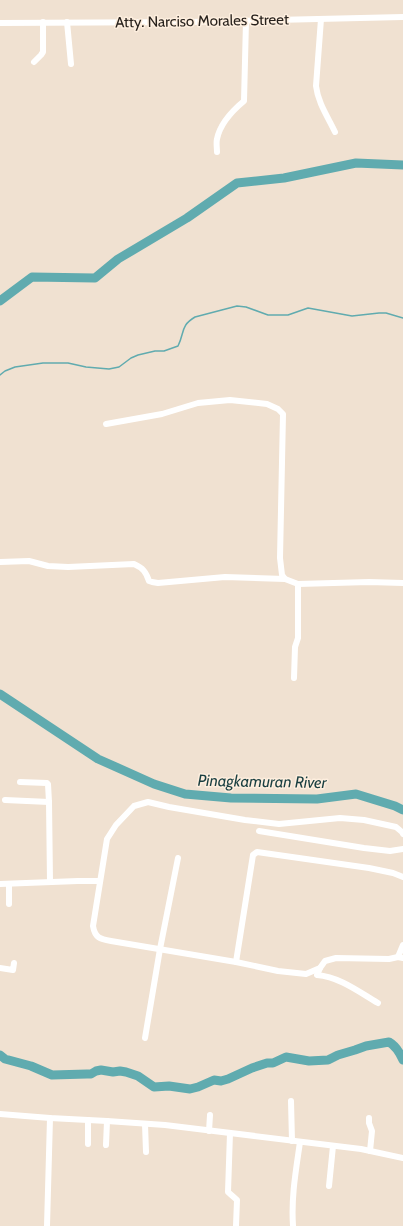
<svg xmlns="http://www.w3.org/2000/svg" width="403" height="1226" font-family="Cabin,sans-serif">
<rect width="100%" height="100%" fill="#f0e1d1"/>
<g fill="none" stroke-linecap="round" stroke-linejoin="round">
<path stroke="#60abaf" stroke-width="1.5" d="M0,375L5,371L15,367L43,363H68L86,367L109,369L119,367L131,358L138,355L155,351H164L178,346C185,332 180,326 195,317L237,306L246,307L268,315H288L308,308L352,316L379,313H386L403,318"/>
<g stroke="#60abaf" stroke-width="9">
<path d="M0,301L32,277L95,278L118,259L187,218L237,183L284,178L356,163L403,165"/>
<path d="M0,694L98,759L154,784L185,794L231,798L317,799L356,794L395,806L403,810"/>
<path d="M0,1055L5,1059L31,1066L52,1075L87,1074H91L96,1071L101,1070L113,1072L120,1071L126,1072L138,1076L154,1087L169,1086L190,1089L198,1087L214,1080L221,1081L228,1079L252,1068L267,1063H273L286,1057L309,1061L328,1060L338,1055L355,1050L366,1046L389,1042C396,1046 400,1053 403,1060"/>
</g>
<g stroke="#fff" stroke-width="6">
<path d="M321,19L316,86C318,103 328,117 335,132"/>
<path d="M67,22L71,64"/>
<path d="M0,23L189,22L403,17"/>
<path d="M34,62L41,55L43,52V22"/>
<path d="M217,152C217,148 216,143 217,139C220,124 232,111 244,101L246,21"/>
<path d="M106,424L162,414L198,403L230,400L267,404L278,409L283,414L280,558L282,575L285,579L298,584L369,582L403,583"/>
<path d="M0,562L29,561L48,566L68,567L134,564C143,568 146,572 149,581L152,582L158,583L225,577L285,579"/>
<path d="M294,678L295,647L298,638V584"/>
<path d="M20,782L47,783L48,784L49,802L50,882"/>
<path d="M5,800L49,802"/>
<path d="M259,831L364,848L390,851L403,849"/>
<path d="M403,834L402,832L396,827L364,820L340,818L279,824L245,820L169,807L148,802L134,806L116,825L107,839L93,926C95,938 100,939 111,941L236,962L278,971L306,974L320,968L325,961L336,958L389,959L398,957L403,958"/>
<path d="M0,884L78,881H100"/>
<path d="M9,904V884"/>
<path d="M398,957L403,945"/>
<path d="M236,962L253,855L257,852L369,868L393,873L403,877"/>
<path d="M0,968L13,970L14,963"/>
<path d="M320,968L317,975C340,977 359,992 378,1003"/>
<path d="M145,1038L160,949L178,858"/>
<path d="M291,1101L292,1141"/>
<path d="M0,1114L50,1118L107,1121L165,1125L361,1149L403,1158"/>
<path d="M369,1118V1123L372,1131L370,1151"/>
<path d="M88,1120V1144"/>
<path d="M145,1124L146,1152"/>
<path d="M209,1131L210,1115"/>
<path d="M230,1133L228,1192L237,1200L236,1226"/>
<path d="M106,1145L107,1121"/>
<path d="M329,1186L333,1146"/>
<path d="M47,1226L50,1118"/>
<path d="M293,1226C291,1197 296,1170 300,1142"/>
</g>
</g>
<g text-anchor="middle" stroke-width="3" stroke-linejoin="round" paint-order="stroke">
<g font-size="15" fill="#27211c" stroke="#fdeede">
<text transform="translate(202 21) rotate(-1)" y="5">Atty. Narciso Morales Street</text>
</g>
<g font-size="16" font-style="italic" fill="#193e40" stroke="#fdeede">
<text transform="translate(262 781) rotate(1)" y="6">Pinagkamuran River</text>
</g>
</g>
</svg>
